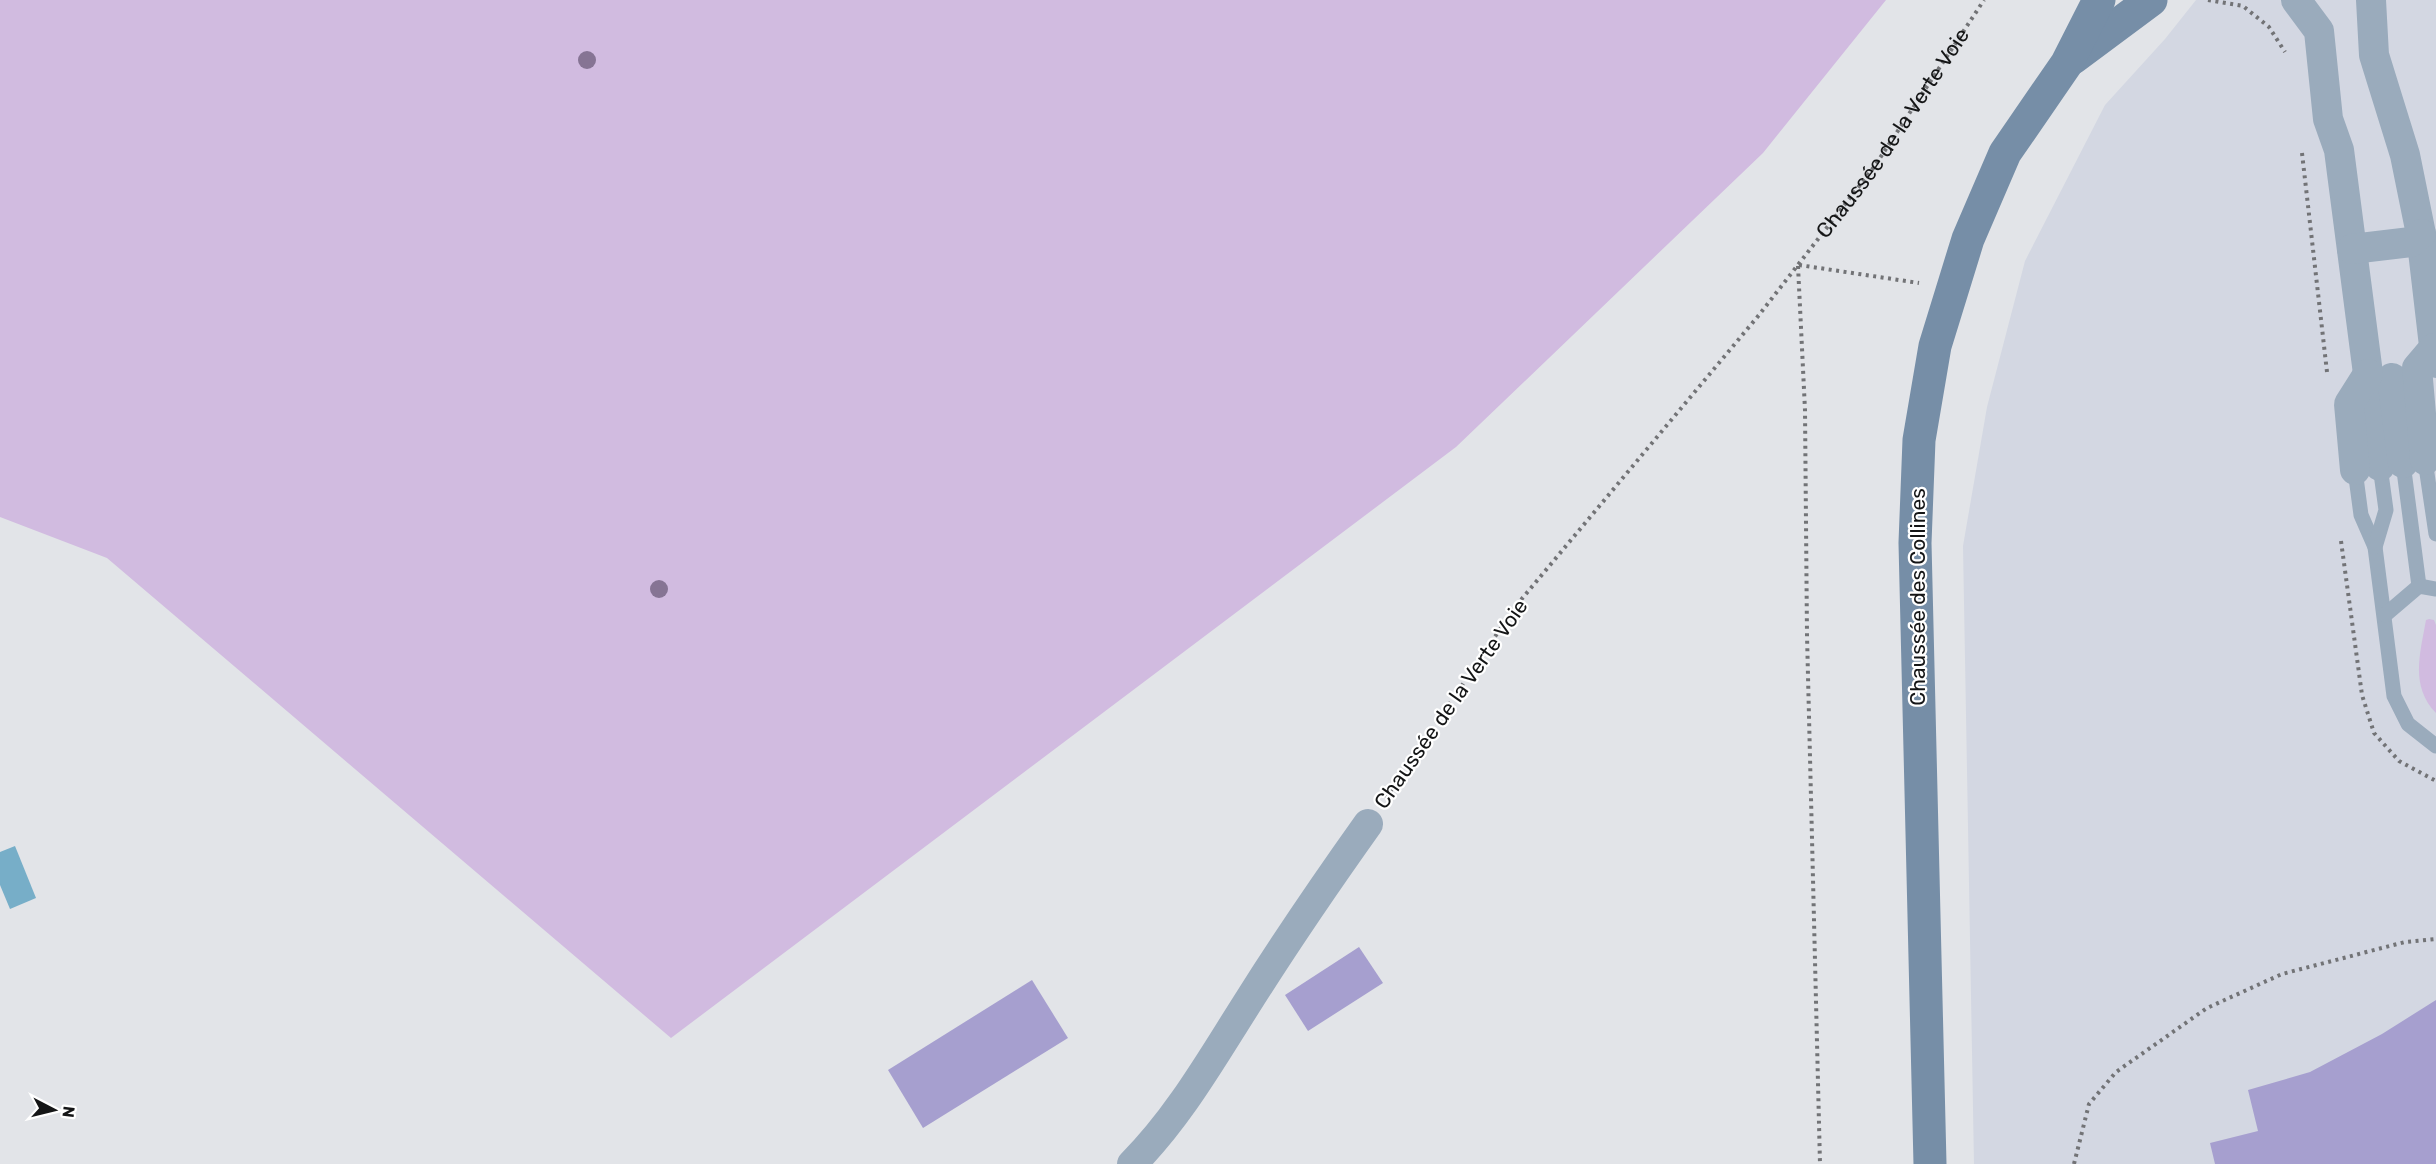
<svg xmlns="http://www.w3.org/2000/svg" width="2436" height="1164" font-family="Rubik,sans-serif">
<rect width="100%" height="100%" fill="#e2e4e8"/>
<path fill="#d3d7e2" d="M2196,0H2436V1164H1974L1963,546L1987,407L2025,261L2105,105L2165,39Z"/>
<g fill="#d1bbe0">
<path d="M0,0H1886L1763,153L1456,447L671,1038L107,558L0,517Z"/>
<path d="M2429,619L2434,620L2436,625V713C2410,686 2420,654 2426,620Z"/>
</g>
<path fill="#77aec8" d="M15,846L36,898L10,909L0,885V852Z"/>
<g fill="#a69fcf">
<path d="M1359,947L1383,983L1308,1031L1285,995Z"/>
<path d="M1032,980L1068,1038L923,1128L888,1070Z"/>
<path d="M2436,1000V1164H2215L2210,1143L2258,1131L2248,1090L2310,1072L2382,1034Z"/>
</g>
<g fill="none" stroke-linecap="round" stroke-linejoin="round">
<g stroke="#727376" stroke-width="4" stroke-dasharray="3 4.5" stroke-linecap="butt">
<path d="M2208,0L2243,6L2269,27L2285,52"/>
<path d="M2302,153L2327,372"/>
<path d="M1799,265L1919,283"/>
<path d="M1798,266L1805,410L1807,635L1820,1164"/>
<path d="M2341,541L2362,695L2374,733L2399,761L2436,781"/>
<path id="s1" d="M1386,798L1515,607L1759,315L1874,167L1984,0"/>
<path d="M2074,1164L2089,1104L2116,1072L2207,1008L2282,974L2405,942L2436,939"/>
</g>
<g stroke="#9aabbc" stroke-width="15">
<path d="M2425,460L2436,534"/>
<path d="M2403,463L2419,586"/>
<path d="M2355,470L2361,515L2375,547L2394,696L2408,724L2436,746"/>
<path d="M2375,547L2386,510L2380,466"/>
<path d="M2385,615L2419,586L2436,589"/>
</g>
<g stroke="#9aabbc" stroke-width="30">
<path d="M2296,0L2319,31L2328,119L2339,150L2380,466"/>
<path d="M2371,0L2374,55L2405,155L2421,234L2436,363"/>
<path d="M2352,249L2411,242L2421,234"/>
<path d="M2392,378L2403,463"/>
<path d="M2425,460L2417,368L2434,348"/>
<path d="M2355,470L2349,404L2368,374"/>
<path d="M1132,1164C1178,1118 1211,1060 1246,1005C1285,943 1326,883 1368,824"/>
</g>
<g stroke="#768ea7" stroke-width="33">
<path d="M2073,58L2151,0"/>
<path d="M1930,1164L1915,543L1919,440L1935,346L1968,239L2005,153L2067,63L2099,0"/>
</g>
</g>
<g fill="#867494">
<circle cx="587" cy="60" r="9"/>
<circle cx="659" cy="589" r="9"/>
</g>
<g text-anchor="middle" stroke-width="4.5" stroke-linejoin="round" paint-order="stroke">
<g font-size="21" fill="#141516" stroke="#fff">
<text dy="7" stroke="none"><textPath href="#s1" startOffset="837">Chaussée de la Verte Voie</textPath></text>
<text transform="translate(1918 597) rotate(-90)" y="7">Chaussée des Collines</text>
<text transform="translate(1451 704) rotate(-55)" y="7">Chaussée de la Verte Voie</text>
</g>
</g>
<g transform="translate(54 1110) rotate(97)" stroke="#ffffff" stroke-width="4.5" paint-order="stroke">
<path d="M0-4.5L10 22L0 15L-10 22Z" fill="#141516"/>
<text y="-9" font-size="16" font-weight="bold" text-anchor="middle" fill="#141516">N</text>
</g>
</svg>
